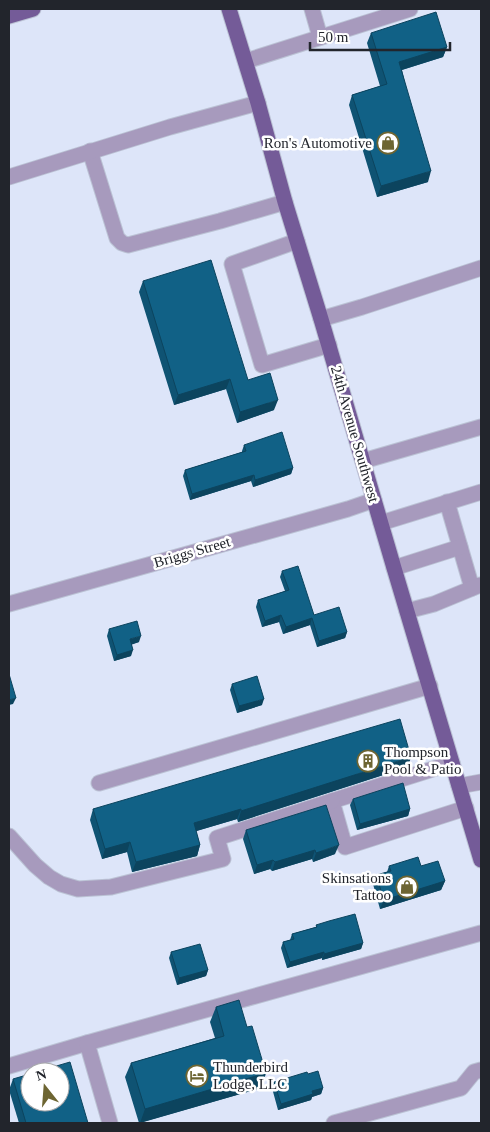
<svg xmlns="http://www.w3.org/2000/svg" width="490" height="1132" font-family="Georgia,serif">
<rect width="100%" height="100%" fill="#dde5f9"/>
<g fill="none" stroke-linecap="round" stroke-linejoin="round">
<g stroke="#bbc2d4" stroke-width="17">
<g id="minor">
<path d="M312,9L320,37"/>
<path d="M246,61L410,9"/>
<path d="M90,151L117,238L122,243L128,245L220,221L285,202"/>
<path d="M9,177L170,127L258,103"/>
<path d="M297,241L232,264L262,365L329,345"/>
<path d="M321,319L362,307L481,268"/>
<path d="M363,461L481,427"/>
<path d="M447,502L472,588"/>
<path d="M381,523L481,492"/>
<path d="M394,568L460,547"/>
<path d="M9,604L348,509L374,500"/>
<path d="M407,611L434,604L480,585"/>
<path d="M452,763L332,801L345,847L466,808"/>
<path d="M99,783L430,686"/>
<path d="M459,786L481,782"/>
<path d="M9,836L35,865L49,877L61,884L78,889L111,887L223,859L217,838L332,801"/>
<path d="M9,1066L87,1043"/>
<path d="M110,1123L87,1043L481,933"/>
<path d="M334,1123L461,1088L474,1072L481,1070"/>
</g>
</g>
<g stroke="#bbc2d4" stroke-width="17">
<g id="major">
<path d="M229,9L258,103L285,202L321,319L394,568L481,860"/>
<path d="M9,16L33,9"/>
</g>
</g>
<use href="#minor" stroke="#a79abd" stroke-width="15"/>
<use href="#major" stroke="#745b98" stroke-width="15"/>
</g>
<g fill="#0f5373">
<path d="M371,33L447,47L443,57L402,70L428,182L377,197L349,105L352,95L380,86L367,43Z"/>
<path d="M143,281L248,380L274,410L237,423L226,389L174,405L139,292Z"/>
<path d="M244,445L293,468L291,474L253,487L251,481L190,500L183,476L185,470L242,452V451Z"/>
<path d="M481,518V532L480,523Z"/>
<path d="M282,571L314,615L347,632L345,638L317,647L310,625L283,634L279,622L262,627L256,607L258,600L285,591L280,577Z"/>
<path d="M109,629L139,642L132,644L131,656L114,661L107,636Z"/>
<path d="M232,684L262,705L237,713L230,690Z"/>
<path d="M408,767L238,822L237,819L196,831L200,845L197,856L132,872L127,852L102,859L90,820L93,809Z"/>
<path d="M353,799L410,809L408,816L357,830L350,805Z"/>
<path d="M246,830L335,854L313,862L312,859L272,871L270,869L254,874L243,839Z"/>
<path d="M389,866H421L445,881L441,890L380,909L373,884L376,875L387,872Z"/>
<path d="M316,925L363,943L361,949L322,960V958L287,968L281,948L283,942L290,940L292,934L316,927Z"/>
<path d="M191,947L208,970L206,976L177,985L169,958L171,952Z"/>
<path d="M216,1007L247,1027L266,1073L261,1088L139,1123L125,1077L131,1063L215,1038L210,1022Z"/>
<path d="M308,1074L323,1088L321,1094L312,1097L311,1100L278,1110L272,1088L274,1082Z"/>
<path d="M13,1079L88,1123H19L9,1090Z"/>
</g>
<g fill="#0c445e">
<path d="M447,47L443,57L395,72L399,62Z"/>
<path d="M431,171L428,182L377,197L381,186Z"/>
<path d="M230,379L226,389L174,405L178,395Z"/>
<path d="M278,400L274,410L237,423L240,412Z"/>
<path d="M293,468L291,474L253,487L255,480Z"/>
<path d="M254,475L251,481L190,500L192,494Z"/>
<path d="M281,615L279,622L262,627L265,621Z"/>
<path d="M312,618L310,625L283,634L286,627Z"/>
<path d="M347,632L345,638L317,647L319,641Z"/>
<path d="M141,636L139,642L128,646L130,639Z"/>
<path d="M133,650L131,656L114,661L117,655Z"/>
<path d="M16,698L13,704L9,705V700Z"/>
<path d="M264,699L262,705L237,713L239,706Z"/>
<path d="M411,757L408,767L238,822L241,811Z"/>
<path d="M241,809L237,819L190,833L194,823Z"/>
<path d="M410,809L408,816L357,830L360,824Z"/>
<path d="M130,842L127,852L102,859L105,849Z"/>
<path d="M200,845L197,856L132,872L136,862Z"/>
<path d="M339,845L335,854L313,862L316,853Z"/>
<path d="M315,850L312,859L272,871L275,862Z"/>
<path d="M273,860L270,869L254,874L257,865Z"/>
<path d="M445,881L441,890L380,909L384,900Z"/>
<path d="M363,943L361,949L322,960L324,954Z"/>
<path d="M324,952L322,958L287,968L290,962Z"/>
<path d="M208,970L206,976L177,985L179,978Z"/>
<path d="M266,1073L261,1088L140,1123L145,1109Z"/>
<path d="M323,1088L321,1094L312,1097L311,1100L278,1110L281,1104L312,1091Z"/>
</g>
<g fill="#116186" stroke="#0c445e">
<path d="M436,12L447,47L399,62L431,171L381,186L352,95L387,84L371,33Z"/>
<path d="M211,260L248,380L270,373L278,400L240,412L230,379L178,395L143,281Z"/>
<path d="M282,432L293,468L255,480L254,475L192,494L185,470L246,451L244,445Z"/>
<path d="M298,566L314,615L339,607L347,632L319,641L312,618L286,627L281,615L265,621L258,600L289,590L282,571Z"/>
<path d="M137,621L141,636L130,639L133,650L117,655L109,629Z"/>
<path d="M9,674L16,698L9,700Z"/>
<path d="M257,676L264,699L239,706L232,684Z"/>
<path d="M400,719L411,757L241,811V809L194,823L200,845L136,862L130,842L105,849L93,809Z"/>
<path d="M403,783L410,809L360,824L353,799Z"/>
<path d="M326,805L339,845L316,853L315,850L275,862L273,860L257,865L246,830Z"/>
<path d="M418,857L421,866L438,861L445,881L384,900L376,875L391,871L389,866Z"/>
<path d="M355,914L363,943L324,954V952L290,962L283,942L294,939L292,934L317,927L316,925L329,921Z"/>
<path d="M200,944L208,970L179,978L171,952Z"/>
<path d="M239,1000L247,1027L252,1026L266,1073L145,1109L131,1063L224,1036L216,1007Z"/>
<path d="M70,1062L88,1123H26L13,1079L30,1074V1102H60V1072H36Z"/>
<path d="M318,1071L323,1088L312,1091L313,1094L281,1104L274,1082L307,1072L308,1074Z"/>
</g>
<defs>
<g id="shop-ring" transform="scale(1.125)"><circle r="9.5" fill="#fff" stroke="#6d6532" stroke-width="1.5"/><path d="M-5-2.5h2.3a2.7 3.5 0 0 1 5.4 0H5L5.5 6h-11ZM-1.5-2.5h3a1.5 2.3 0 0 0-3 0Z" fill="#6d6532"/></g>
<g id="building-ring" transform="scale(1.125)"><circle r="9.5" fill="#fff" stroke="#6d6532" stroke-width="1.5"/><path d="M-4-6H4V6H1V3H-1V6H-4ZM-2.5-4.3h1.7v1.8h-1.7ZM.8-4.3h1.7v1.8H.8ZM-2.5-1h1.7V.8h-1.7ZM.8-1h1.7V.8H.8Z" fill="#6d6532"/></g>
<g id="hotel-ring" transform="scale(1.125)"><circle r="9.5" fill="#fff" stroke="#6d6532" stroke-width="1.5"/><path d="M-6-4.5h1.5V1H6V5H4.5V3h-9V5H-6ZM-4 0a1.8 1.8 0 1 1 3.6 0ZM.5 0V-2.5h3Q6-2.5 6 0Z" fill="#6d6532"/></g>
</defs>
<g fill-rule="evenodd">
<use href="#shop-ring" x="388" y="143"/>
<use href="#building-ring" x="368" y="761"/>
<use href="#shop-ring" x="407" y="887"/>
<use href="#hotel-ring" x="197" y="1076"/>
</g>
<g text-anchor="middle" stroke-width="5" stroke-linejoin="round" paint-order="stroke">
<g font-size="15" fill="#22252c" stroke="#fff" text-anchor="end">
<text x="372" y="148">Ron's Automotive</text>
<text x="384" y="757" text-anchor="start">Thompson<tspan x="384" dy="17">Pool &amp; Patio</tspan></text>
<text x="391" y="883">Skinsations<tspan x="391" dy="17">Tattoo</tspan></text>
<text x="213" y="1072" text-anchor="start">Thunderbird<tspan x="213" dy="17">Lodge, LLC</tspan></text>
</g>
<g font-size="15" fill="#22252c" stroke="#fff">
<text transform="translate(355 434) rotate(74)" y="5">24th Avenue Southwest</text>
<text transform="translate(192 552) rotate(-16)" y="5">Briggs Street</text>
</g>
</g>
<rect width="490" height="1132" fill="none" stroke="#22252c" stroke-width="20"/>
<g transform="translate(45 1087) rotate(343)"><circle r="24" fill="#ffffff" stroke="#a7a8ab"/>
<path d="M0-4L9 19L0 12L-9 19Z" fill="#6d6532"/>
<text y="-8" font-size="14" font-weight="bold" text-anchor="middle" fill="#22252c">N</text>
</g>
<path d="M310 42v8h140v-8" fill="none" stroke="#22252c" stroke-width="2.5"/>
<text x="318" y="42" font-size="15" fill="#22252c" stroke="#ffffff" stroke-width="4" paint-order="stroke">50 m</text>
</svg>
